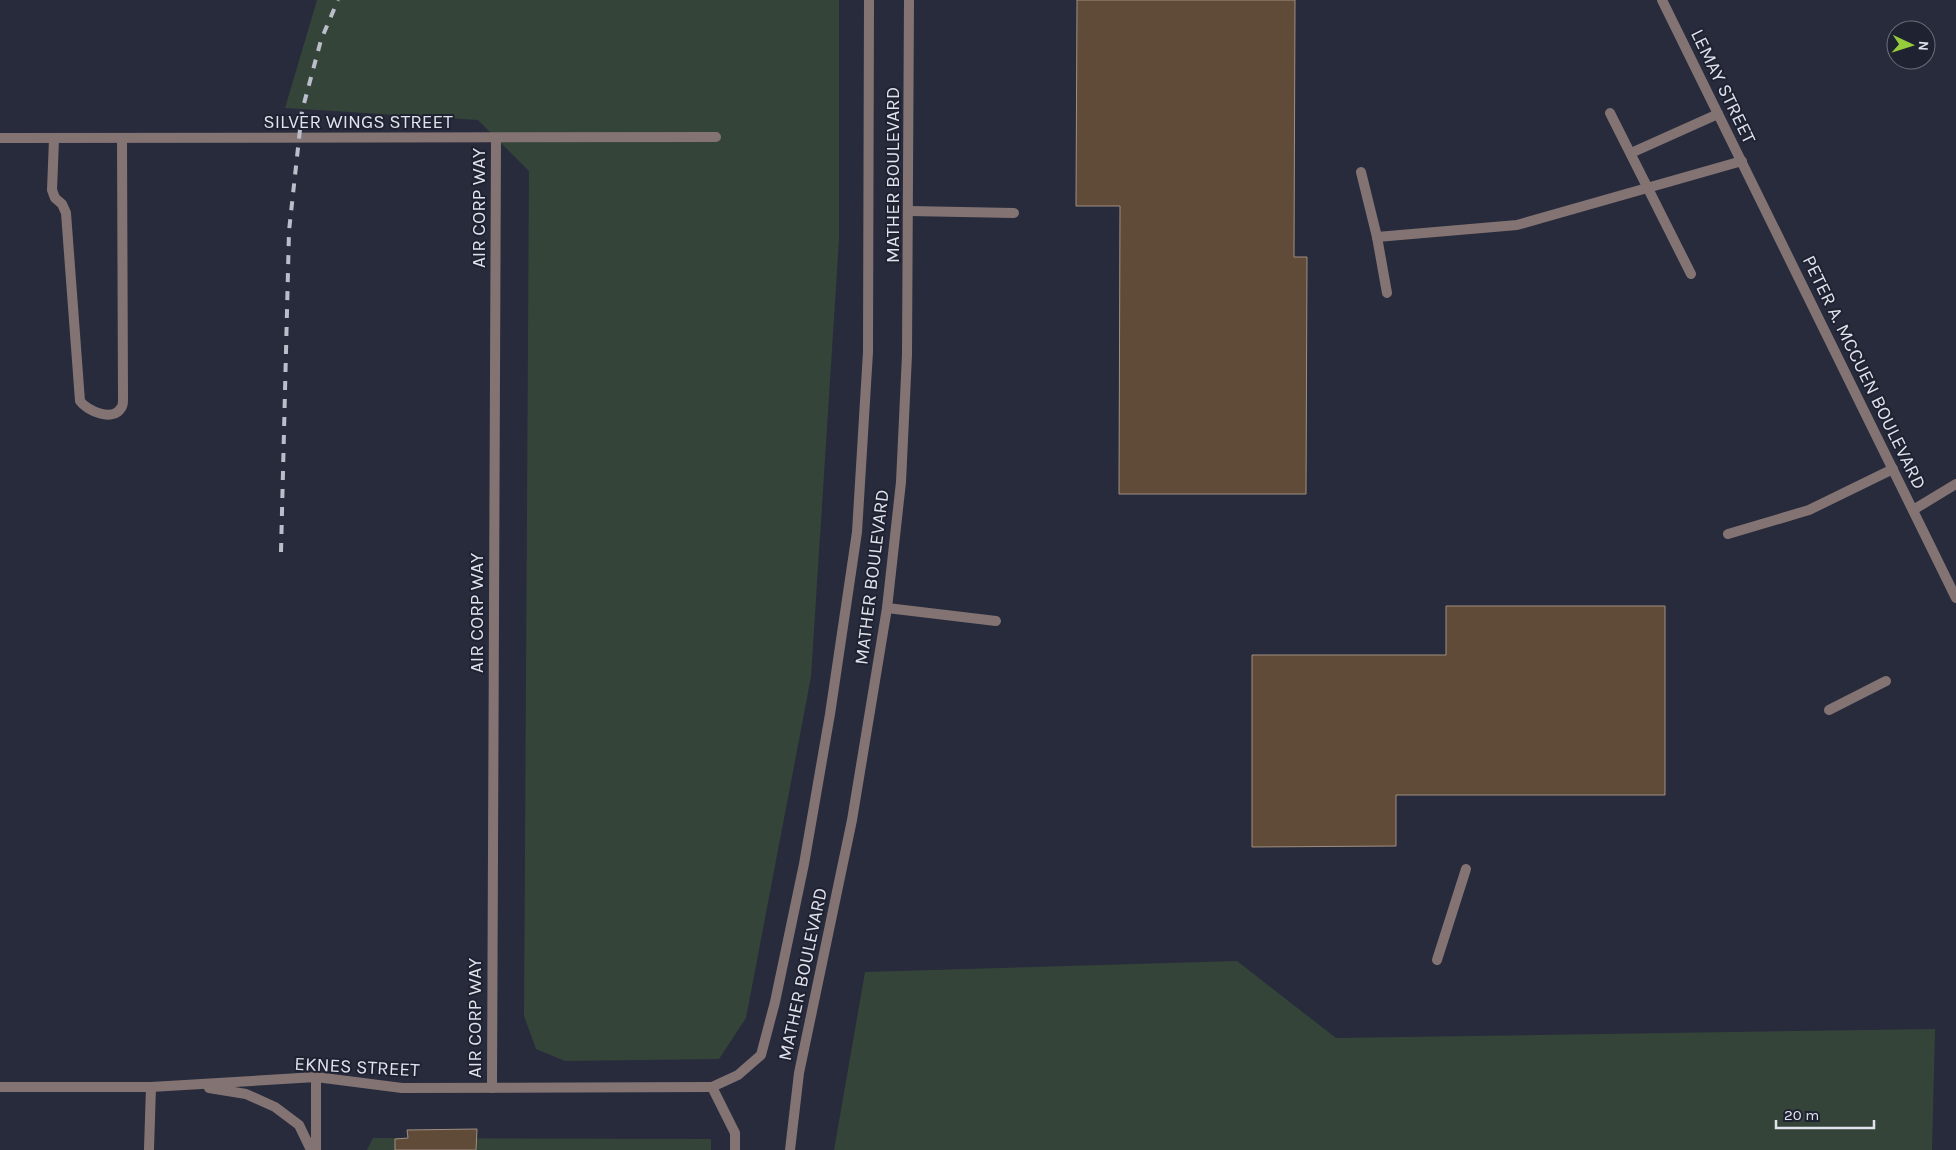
<svg xmlns="http://www.w3.org/2000/svg" width="1956" height="1150" font-family="Karla,sans-serif">
<rect width="100%" height="100%" fill="#282b3c"/>
<g fill="#354439">
<path d="M317,0H839V240L811,677L746,1018L719,1059L565,1061L536,1049L524,1016L529,171L478,120L285,108Z"/>
<path d="M1237,961L1336,1038L1935,1029L1932,1150H834L865,972Z"/>
<path d="M373,1138L711,1139V1150H367Z"/>
</g>
<g fill="#5f4b38" stroke="#a08f80">
<path d="M1077,0H1295L1294,257H1307L1306,494H1119L1120,206H1076Z"/>
<path d="M1446,606H1665V795H1396V846L1252,847V655H1446Z"/>
<path d="M477,1129L476,1150H395V1139L408,1138L407,1130Z"/>
</g>
<g fill="none" stroke-linecap="round" stroke-linejoin="round">
<g stroke="#837473" stroke-width="10">
<path d="M1610,113L1691,274"/>
<path d="M54,139L52,190L55,198L62,204L66,213L80,401C87,411 113,422 121,408C123,406 123,403 123,400L122,139"/>
<path d="M1631,153L1718,114"/>
<path d="M1361,172L1377,237L1387,293"/>
<path d="M909,211L1014,213"/>
<path d="M1377,237L1517,225L1742,161"/>
<path d="M1913,510L1956,484"/>
<path d="M1728,534L1809,510L1893,469"/>
<path d="M887,608L996,621"/>
<path d="M1829,710L1886,681"/>
<path d="M1437,960L1466,869"/>
<path d="M149,1149L151,1087"/>
</g>
<g stroke="#837473" stroke-width="10">
<path d="M1662,0L1956,598"/>
<path d="M0,138L716,137"/>
<path d="M316,1077V1150"/>
<path d="M0,1087H151L316,1077L402,1088L712,1087"/>
<path d="M209,1088L246,1094L275,1107L299,1125L311,1150"/>
<path d="M492,1088L496,138"/>
</g>
<g stroke="#837473" stroke-width="10">
<path d="M735,1150V1133L712,1087L738,1075L761,1055L775,1002L804,864L830,714L857,532L868,352L869,0"/>
<path d="M790,1150L799,1073L852,820L887,608L901,482L907,355L909,0"/>
</g>
<path stroke="#bbbeca" stroke-width="4" stroke-dasharray="9 9" stroke-linecap="butt" d="M281,552L289,231L302,111L321,40L338,0"/>
</g>
<g text-anchor="middle" stroke-width="4" stroke-linejoin="round" paint-order="stroke">
<g font-size="19" fill="#e0e2ed" stroke="#1f2231">
<text transform="translate(1724 86) rotate(64)" y="7">LEMAY STREET</text>
<text x="358" y="128">SILVER WINGS STREET</text>
<text transform="translate(892 175) rotate(-90)" y="7">MATHER BOULEVARD</text>
<text transform="translate(478 208) rotate(-90)" y="7">AIR CORP WAY</text>
<text transform="translate(1865 372) rotate(64)" y="7">PETER A. MCCUEN BOULEVARD</text>
<text transform="translate(871 577) rotate(-83)" y="7">MATHER BOULEVARD</text>
<text transform="translate(476 613) rotate(-90)" y="7">AIR CORP WAY</text>
<text transform="translate(802 974) rotate(-78)" y="7">MATHER BOULEVARD</text>
<text transform="translate(474 1018) rotate(-90)" y="7">AIR CORP WAY</text>
<text transform="translate(357 1066) rotate(3)" y="7">EKNES STREET</text>
</g>
</g>
<g transform="translate(1911 45) rotate(94)"><circle r="24" fill="#1f2231" stroke="#6c6f7c"/>
<path d="M0-4L9 19L0 12L-9 19Z" fill="#94cc3c"/>
<text y="-8" font-size="14" font-weight="bold" text-anchor="middle" fill="#e0e2ed">N</text>
</g>
<path d="M1776 1120v8h98v-8" fill="none" stroke="#e0e2ed" stroke-width="2.5"/>
<text x="1784" y="1120" font-size="15" fill="#e0e2ed" stroke="#1f2231" stroke-width="4" paint-order="stroke">20 m</text>
</svg>
